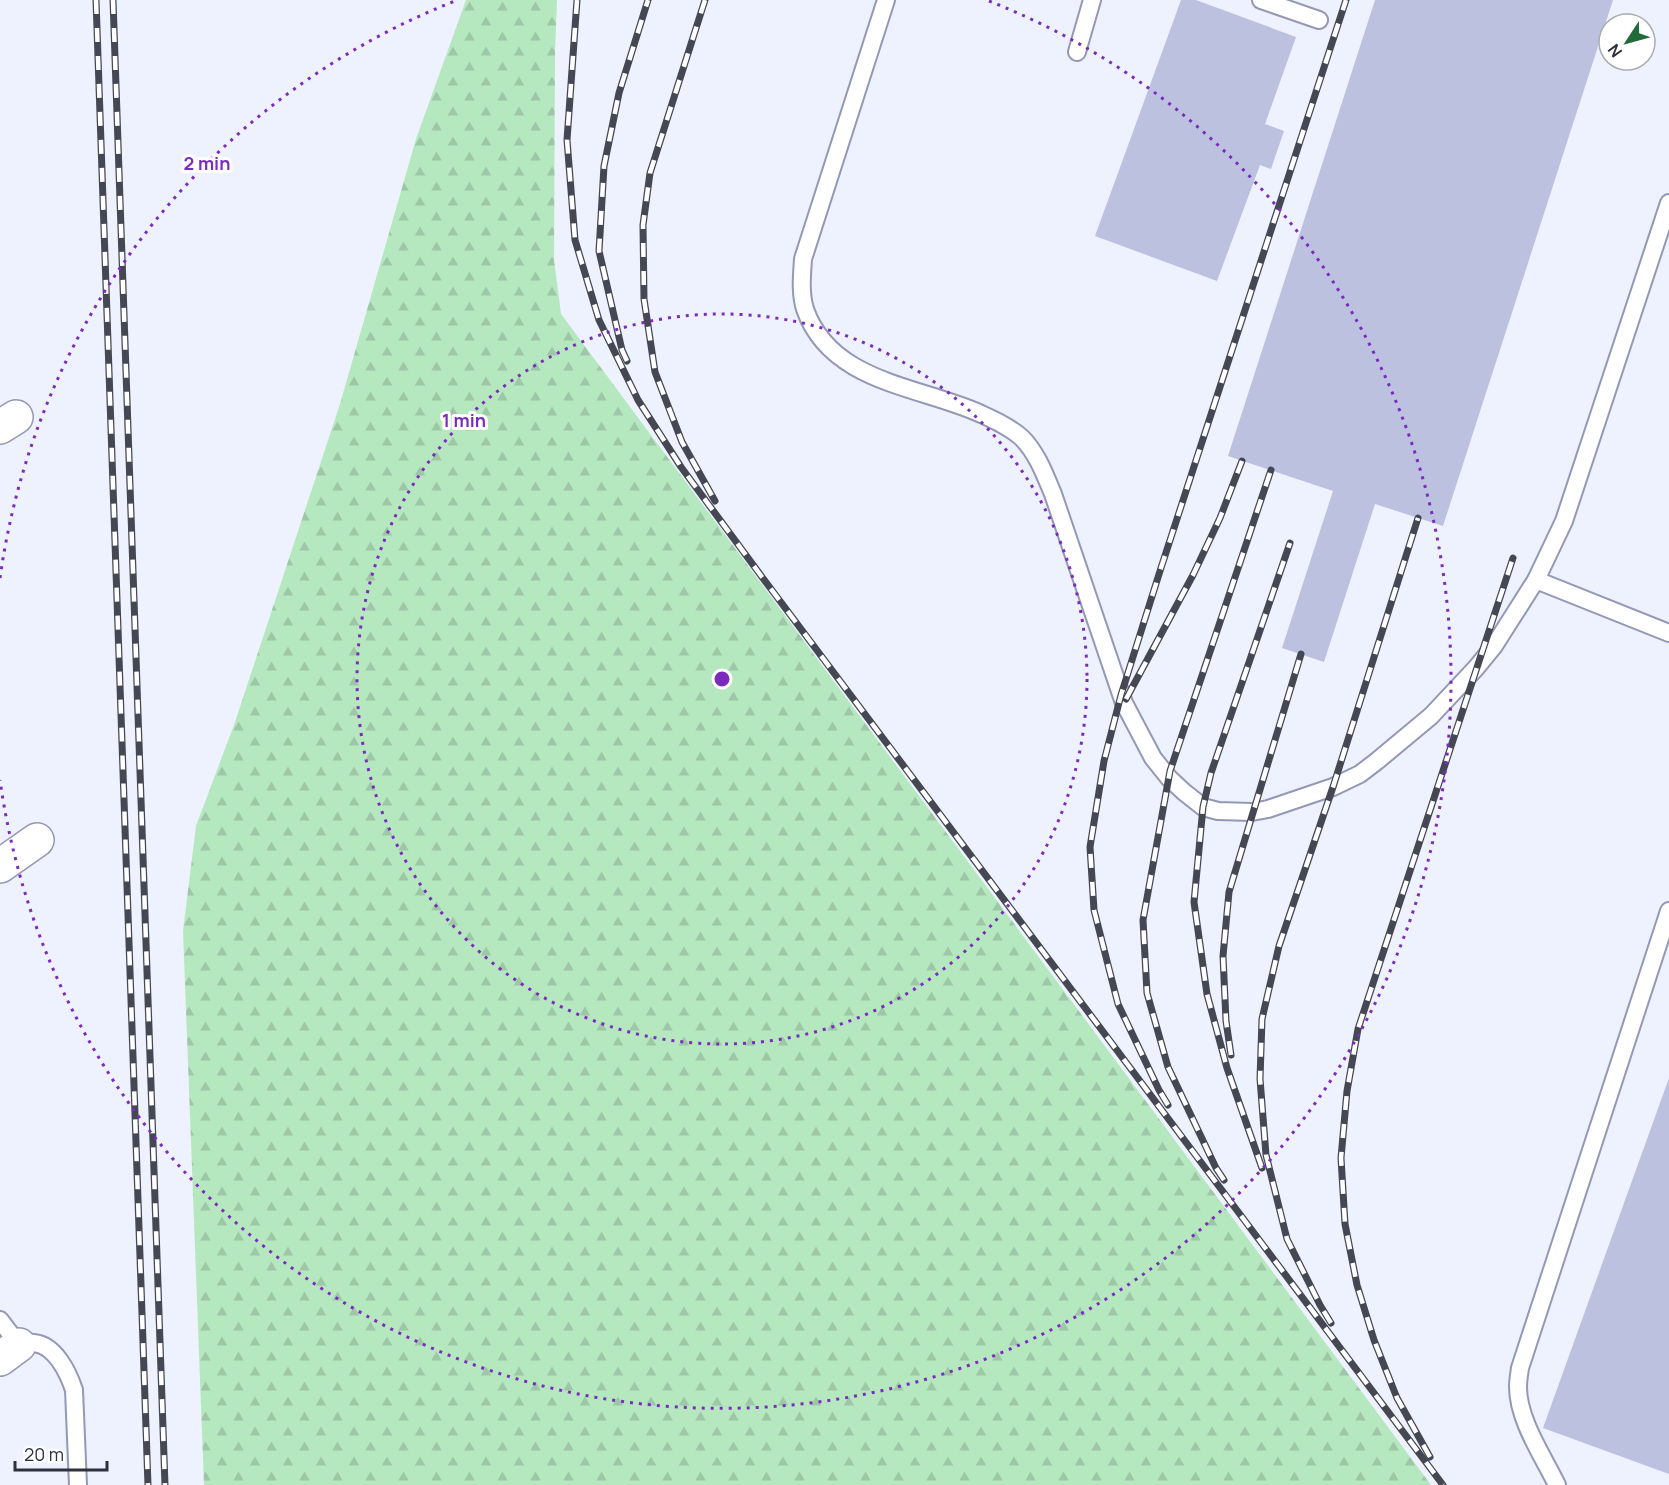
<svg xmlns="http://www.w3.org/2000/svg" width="1669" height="1485" font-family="Manrope,sans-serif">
<defs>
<pattern id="forest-firs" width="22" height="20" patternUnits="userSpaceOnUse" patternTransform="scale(1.5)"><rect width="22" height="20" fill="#b6e8c0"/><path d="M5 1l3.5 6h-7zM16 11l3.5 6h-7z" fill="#9dc7a6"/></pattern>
</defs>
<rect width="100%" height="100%" fill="#eef1fe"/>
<path fill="url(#forest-firs)" d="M466,0H557L555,51L554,260L561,314L1431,1485H204L183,931L196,826L234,725L340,404L416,139Z"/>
<g fill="#bcc1e0">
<path d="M1181,0H1196L1296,37L1265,124L1284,131L1271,169L1260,165L1217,281L1095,236Z"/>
<path d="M1375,0H1613L1443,526L1375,504L1324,662L1282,648L1333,491L1228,456Z"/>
<path d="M1669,1078V1474L1543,1428Z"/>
</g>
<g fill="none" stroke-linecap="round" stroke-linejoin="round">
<g stroke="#9498b6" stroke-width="20">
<g id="service">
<path d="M886,0L803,259C802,275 800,293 805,309C830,382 918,386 979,413C994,420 1010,427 1022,438C1037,453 1045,475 1053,494L1124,703L1153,758L1169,778L1184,792L1203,807L1218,811L1252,812L1268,809L1333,787L1360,774L1377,761L1431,716L1476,668L1494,646L1536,580L1564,521L1669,203"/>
<path d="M1261,0L1319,20"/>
<path d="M1077,52L1092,0"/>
<path d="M1536,580L1669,633"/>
<path d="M0,1320L19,1345C24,1344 28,1342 34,1343C55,1345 68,1372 74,1390L78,1485"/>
<path d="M1557,1485C1543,1456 1518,1420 1518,1387C1518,1381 1519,1375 1520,1368L1669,911"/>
</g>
</g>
<g stroke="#9498b6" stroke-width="36">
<g id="minor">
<path d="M0,427L16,417"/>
<path d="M0,866L37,840"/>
<path d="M0,1359L19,1345"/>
</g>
</g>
<use href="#service" stroke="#fff" stroke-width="16"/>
<use href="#minor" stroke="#fff" stroke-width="33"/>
<g stroke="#454753" stroke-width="7">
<g id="rail">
<path d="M96,0L148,1485"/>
<path d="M113,0L165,1485"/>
<path d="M577,0L567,140L575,240L599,320L638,400L681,467L762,577L1443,1485"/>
<path d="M705,0L650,173L643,225L644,299L655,372L682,442L715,501"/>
<path d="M627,361L622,350L599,251L604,166L619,93L648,0"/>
<path d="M1126,699L1193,575L1220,518L1242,461"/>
<path d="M1231,1055L1226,1021L1223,956L1229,892L1301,654"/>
<path d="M1168,1105L1159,1090L1118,1004L1094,910L1090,847L1104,761L1121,695L1160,571L1346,0"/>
<path d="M1262,1168L1227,1068L1207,994L1194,902L1203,807L1211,773L1290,543"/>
<path d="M1224,1180L1216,1168L1168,1067L1147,993L1143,920L1170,771L1271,470"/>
<path d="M1331,1323L1320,1305L1287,1239L1266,1155L1260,1079L1262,1019L1279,946L1333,787L1418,518"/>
<path d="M1430,1457L1397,1398L1374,1340L1357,1285L1345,1224L1341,1158L1347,1091L1358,1029L1513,558"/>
</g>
</g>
<use href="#rail" stroke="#fff" stroke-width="4.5" stroke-dasharray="14" stroke-linecap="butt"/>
</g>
<g fill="none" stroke="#7b2cbf" stroke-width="3" stroke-dasharray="3 6">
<circle cx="722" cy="679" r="365"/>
<path d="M0 578A729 729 0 0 1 455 1M989 1A729 729 0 1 1 0 780"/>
</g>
<circle cx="722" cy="679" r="9" fill="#7b2cbf" stroke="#fff" stroke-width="3"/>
<g font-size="18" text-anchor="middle" font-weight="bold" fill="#7b2cbf" stroke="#fff" stroke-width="6" stroke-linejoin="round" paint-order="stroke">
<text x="207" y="170">2 min</text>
<text x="464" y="427">1 min</text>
</g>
<g transform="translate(1627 42) rotate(234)"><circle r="28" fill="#ffffff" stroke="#abacb1" stroke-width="1.5"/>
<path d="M0-4.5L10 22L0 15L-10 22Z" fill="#216b39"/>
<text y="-9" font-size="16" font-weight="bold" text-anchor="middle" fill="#2e303c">N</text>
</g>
<path d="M15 1461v9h92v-9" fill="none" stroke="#2e303c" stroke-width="3"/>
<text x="24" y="1461" font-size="18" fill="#2e303c" stroke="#ffffff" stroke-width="4.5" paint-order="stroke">20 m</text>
</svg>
